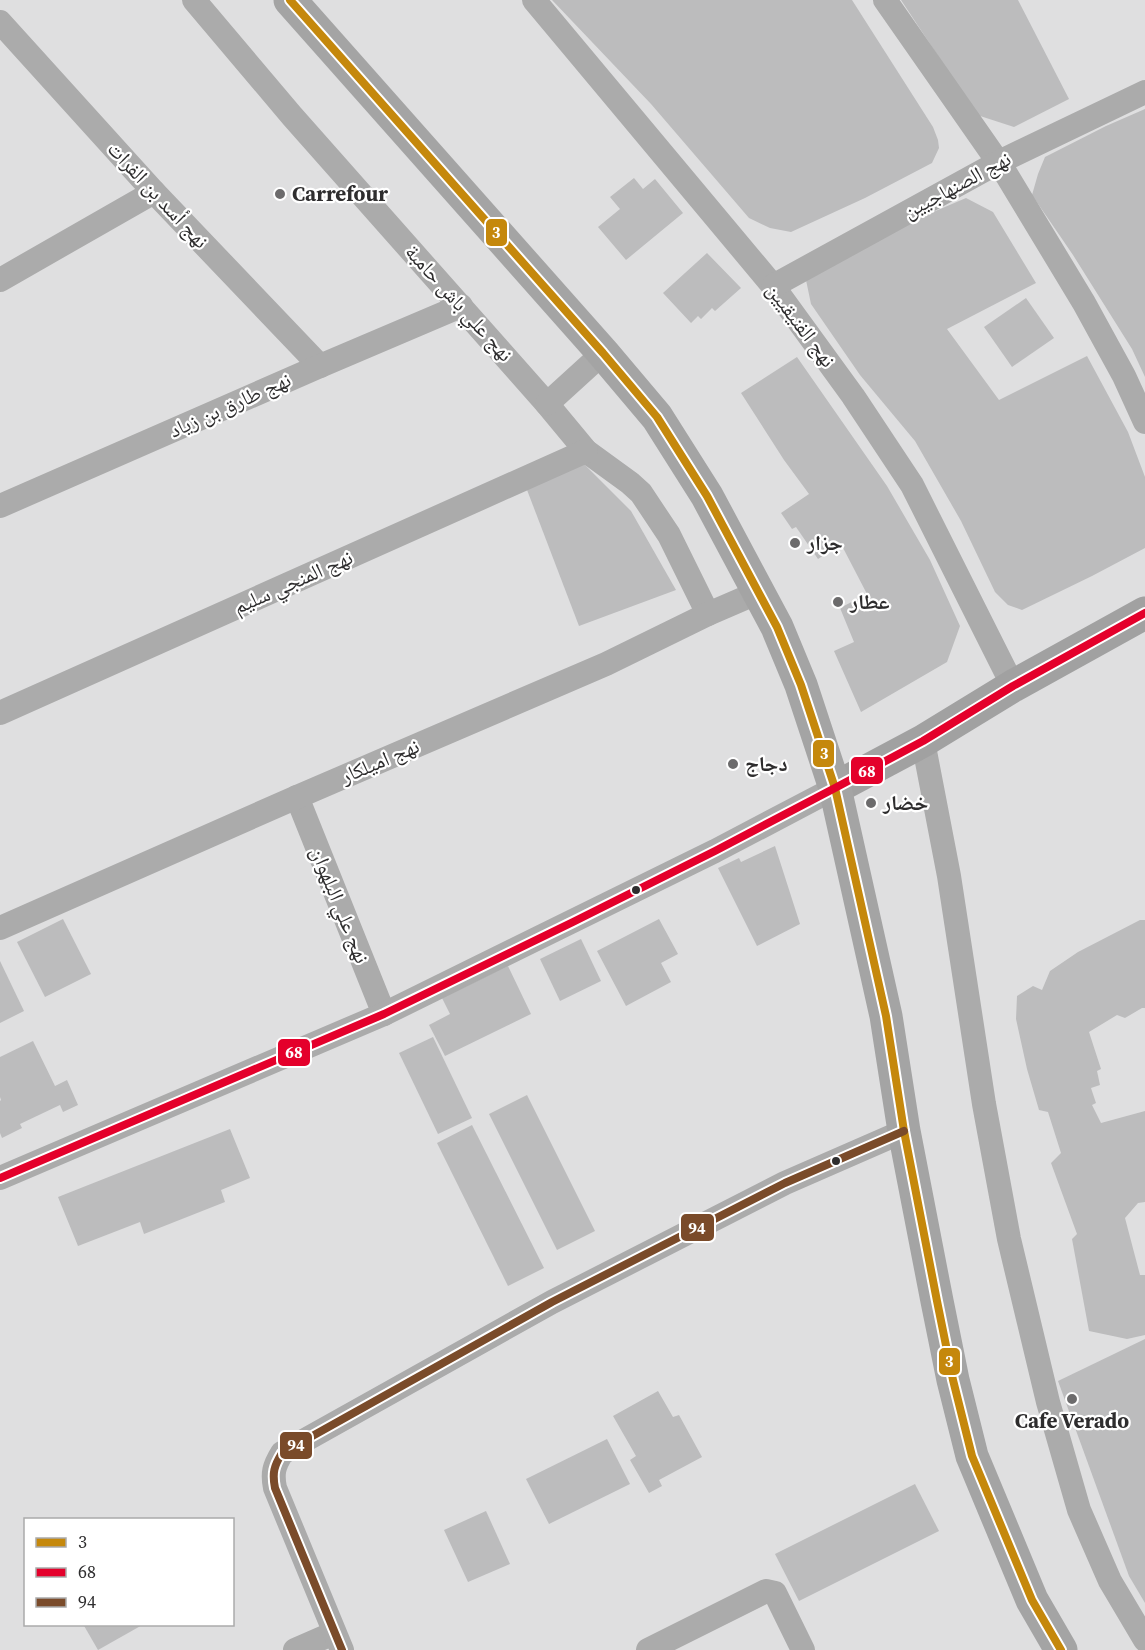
<svg xmlns="http://www.w3.org/2000/svg" width="1145" height="1650" font-family="'Source Serif 4','Noto Naskh Arabic',serif">
<rect width="100%" height="100%" fill="#dfdfe0"/>
<g fill="#bcbcbd">
<path d="M552,0H852L933,127L938,140L939,148L932,163L865,198L791,232L770,228L749,218L651,104Z"/>
<path d="M901,0H1018L1069,99L1014,127L977,115Z"/>
<path d="M1145,109V377L1132,349L1073,255L1032,195L1038,174L1045,157L1106,126Z"/>
<path d="M634,178L643,189L655,179L683,213L626,260L598,227L620,209L610,197Z"/>
<path d="M966,198L993,212L1036,283L947,329L999,400L1087,356L1128,432L1145,477V548L1092,576L1022,610L1008,605L995,592L961,521L915,441L860,375L811,304L806,280L891,230Z"/>
<path d="M707,253L741,288L715,311L712,308L701,319L698,316L691,323L663,293Z"/>
<path d="M1026,298L1054,338L1012,367L984,327Z"/>
<path d="M797,357L887,486L930,560L960,626L947,662L861,712L834,651L854,642L840,608L867,594L841,544L818,559L796,527L792,529L781,513L809,494L784,460L741,393Z"/>
<path d="M577,457L631,511L676,590L579,626L524,482Z"/>
<path d="M775,846L800,924L757,946L718,868L739,858L741,862Z"/>
<path d="M63,919L91,974L45,997L17,942Z"/>
<path d="M659,919L678,954L661,963L671,982L626,1006L597,951Z"/>
<path d="M1140,920H1145V1008H1142L1125,1018L1117,1015L1089,1032L1101,1069L1097,1071L1100,1085L1091,1088L1096,1103L1092,1105L1101,1123L1145,1111V1202L1138,1203L1125,1218L1140,1275H1145V1335L1127,1339L1089,1331L1072,1239L1077,1234L1051,1163L1061,1153L1048,1112L1039,1110L1027,1069L1016,1019L1017,996L1033,986L1042,990L1050,971L1078,952Z"/>
<path d="M581,939L601,981L560,1001L540,959Z"/>
<path d="M0,961L24,1011L0,1023Z"/>
<path d="M508,966L531,1014L445,1056L429,1025L450,1014L442,998Z"/>
<path d="M433,1037L472,1118L438,1134L399,1053Z"/>
<path d="M33,1041L55,1086L67,1080L78,1105L63,1112L60,1105L20,1124L22,1128L2,1138L0,1133V1101L1,1100L0,1097V1057Z"/>
<path d="M527,1095L595,1231L557,1250L489,1114Z"/>
<path d="M472,1125L544,1268L508,1286L437,1143Z"/>
<path d="M230,1129L250,1178L221,1190L225,1202L144,1234L140,1222L78,1246L58,1197Z"/>
<path d="M1145,1339V1603L1129,1576L1058,1381Z"/>
<path d="M658,1391L673,1417L679,1415L702,1457L659,1480L662,1486L649,1493L630,1460L636,1456L613,1416Z"/>
<path d="M607,1439L630,1484L549,1524L526,1479Z"/>
<path d="M915,1484L939,1531L799,1601L775,1554Z"/>
<path d="M486,1511L510,1564L468,1582L444,1530Z"/>
<path d="M83,1624H144L98,1650Z"/>
</g>
<g fill="none" stroke-linecap="round" stroke-linejoin="round">
<g stroke="#ababab" stroke-width="24">
<path d="M194,0L292,116L547,404L586,451L630,483L641,493L669,535L708,614"/>
<path d="M534,0L773,286L853,396L912,485L1013,686"/>
<path d="M885,0L1003,169L1084,303L1124,376L1145,422"/>
<path d="M0,22L154,192L320,366"/>
<path d="M0,280L154,192"/>
<path d="M773,286L999,162L1145,92"/>
<path d="M547,404L603,353"/>
<path d="M0,506L320,366L461,306"/>
<path d="M0,713L586,451"/>
<path d="M923,741L949,876L984,1104L1009,1239L1048,1402L1079,1510L1110,1581L1145,1640"/>
<path d="M297,797L384,1014"/>
<path d="M0,928L297,797L606,664L708,614L759,592"/>
<path d="M0,1178L384,1014L715,851L835,788"/>
<path d="M295,1650L334,1633"/>
<path d="M342,1650L275,1488C272,1473 274,1466 282,1453L552,1302L785,1183L904,1131"/>
<path d="M648,1650L766,1591L775,1593L803,1650"/>
</g>
<path stroke="#a1a1a1" stroke-width="33" d="M835,788L923,741L1013,686L1145,613"/>
<path stroke="#a4a4a4" stroke-width="33" d="M290,0L603,353L657,417L707,496L777,627L801,685L835,788L886,1016L904,1131L937,1301L953,1380L972,1456L1032,1600L1061,1650"/>
<g stroke="#fff" stroke-width="12">
<path id="bus-1" d="M290,0L603,353L657,417L707,496L777,627L801,685L835,788L886,1016L904,1131L937,1301L953,1380L972,1456L1032,1600L1061,1650"/>
</g>
<g stroke="#fff" stroke-width="12">
<path id="bus-2" d="M0,1178L384,1014L573,922L715,851L835,788L923,741L1013,686L1145,613"/>
</g>
<g stroke="#fff" stroke-width="12">
<path id="bus-3" d="M342,1650L275,1488C272,1473 274,1466 282,1453L552,1302L785,1183L904,1131"/>
</g>
<use href="#bus-1" stroke="#c5880c" stroke-width="8"/>
<use href="#bus-2" stroke="#e4002b" stroke-width="8"/>
<use href="#bus-3" stroke="#7a4b2a" stroke-width="8"/>
</g>
<g fill="#6c6b6c" stroke="#fff" stroke-width="2">
<circle cx="280" cy="194" r="6"/>
<circle cx="795" cy="543" r="6"/>
<circle cx="838" cy="602" r="6"/>
<circle cx="733" cy="764" r="6"/>
<circle cx="871" cy="803" r="6"/>
<circle cx="1072" cy="1399" r="6"/>
</g>
<g fill="#2e2d2e" stroke="#fff" stroke-width="2">
<circle cx="636" cy="890" r="5"/>
<circle cx="836" cy="1161" r="5"/>
</g>
<g text-anchor="middle" stroke-width="4.5" stroke-linejoin="round" paint-order="stroke">
<g font-size="21" fill="#2e2d2e" stroke="#fff">
<text transform="translate(957 185) rotate(-28)" y="7">نهج الصنهاجيين</text>
<text transform="translate(158 195) rotate(47)" y="7">نهج أسد بن الفرات</text>
<text transform="translate(459 303) rotate(48)" y="7">نهج علي باش حامبة</text>
<text transform="translate(801 325) rotate(53)" y="7">نهج الفنيقيين</text>
<text transform="translate(230 405) rotate(-24)" y="7">نهج طارق بن زياد</text>
<text transform="translate(293 582) rotate(-24)" y="7">نهج المنجي سليم</text>
<text transform="translate(380 761) rotate(-23)" y="7">نهج اميلكار</text>
<text transform="translate(340 905) rotate(68)" y="7">نهج علي البلهوان</text>
</g>
<g font-size="21" font-weight="bold" fill="#2e2d2e" stroke="#fff" text-anchor="start">
<text x="292" y="201">Carrefour</text>
<text x="807" y="550">جزار</text>
<text x="850" y="609">عطار</text>
<text x="745" y="771">دجاج</text>
<text x="883" y="810">خضار</text>
<text x="1072" y="1428" text-anchor="middle">Cafe Verado</text>
</g>
</g>
<g stroke="#fff" stroke-width="2">
<rect x="485" y="218" width="23" height="29" rx="6" fill="#c5880c"/>
<rect x="812" y="739" width="23" height="29" rx="6" fill="#c5880c"/>
<rect x="850" y="756" width="34" height="29" rx="6" fill="#e4002b"/>
<rect x="277" y="1038" width="34" height="29" rx="6" fill="#e4002b"/>
<rect x="680" y="1213" width="35" height="29" rx="6" fill="#7a4b2a"/>
<rect x="938" y="1347" width="23" height="29" rx="6" fill="#c5880c"/>
<rect x="279" y="1431" width="34" height="29" rx="6" fill="#7a4b2a"/>
</g>
<g font-size="16" text-anchor="middle" font-weight="bold" fill="#fff">
<text x="496" y="238">3</text>
<text x="824" y="759">3</text>
<text x="867" y="777">68</text>
<text x="294" y="1058">68</text>
<text x="697" y="1234">94</text>
<text x="949" y="1367">3</text>
<text x="296" y="1451">94</text>
</g>
<rect x="24" y="1518" width="210" height="108" fill="#ffffff" stroke="#ababab" stroke-width="1.5"/>
<rect x="36" y="1538" width="30" height="9" fill="#c5880c" stroke="#ababab" stroke-width="1.5"/>
<text x="78" y="1548" font-size="18" fill="#2e2d2e">3</text>
<rect x="36" y="1568" width="30" height="9" fill="#e4002b" stroke="#ababab" stroke-width="1.5"/>
<text x="78" y="1578" font-size="18" fill="#2e2d2e">68</text>
<rect x="36" y="1598" width="30" height="9" fill="#7a4b2a" stroke="#ababab" stroke-width="1.5"/>
<text x="78" y="1608" font-size="18" fill="#2e2d2e">94</text>
</svg>
